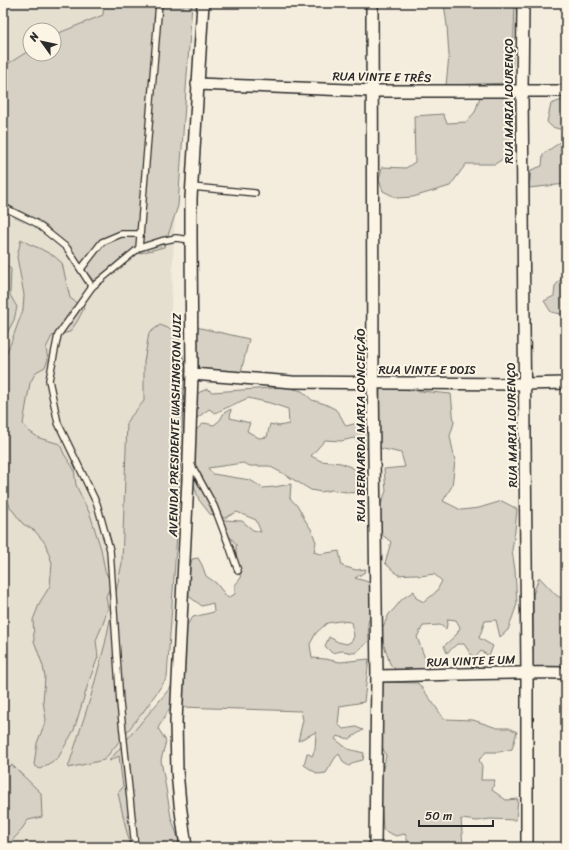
<svg xmlns="http://www.w3.org/2000/svg" width="569" height="850" font-family="Sriracha,sans-serif">
<rect width="100%" height="100%" fill="#f4edde"/>
<filter id="ink" filterUnits="userSpaceOnUse"><feTurbulence type="fractalNoise" baseFrequency=".025" numOctaves="2"/><feDisplacementMap in="SourceGraphic" scale="8" xChannelSelector="R" yChannelSelector="G"/><feConvolveMatrix kernelMatrix="1 2 1 2 8 2 1 2 1" color-interpolation-filters="sRGB"/></filter>
<g filter="url(#ink)">
<path fill="#e5dfd0" fill-rule="evenodd" d="M3,3H180L182,64L146,847H3ZM30,30H54V54H30Z"/>
<g fill="#d6d1c4" stroke="#807e78">
<path d="M104,3H192L178,206L164,247L121,258L94,281L47,226L3,202V67L30,50V54H54V35L103,15Z"/>
<path d="M444,3H515L512,83L446,85L449,56L447,26Z"/>
<path d="M493,94L518,96L515,151L495,164H466L450,186L413,197L397,198L383,191L379,180L382,167L406,168L415,162L414,116L443,114L447,123L466,122L475,112L480,97Z"/>
<path d="M562,100H566V184L529,188L531,170L542,166L543,154L565,139L563,130L552,127L547,122L551,104Z"/>
<path d="M21,239L29,244L39,248L54,256L62,263L70,298L84,308L78,320L70,332L52,336L46,348L48,360L45,367L36,372L30,383L23,424L29,431L39,438L60,444L64,454L74,469L76,485L84,502L90,514L101,549L105,571L112,584L106,596L108,608L103,624L96,640L98,657L89,681L74,730L58,758L40,769L34,765L37,743L46,720L43,701L45,677L43,666L34,641L33,620L40,602L50,586L52,563L45,543L35,531L23,524L10,507L3,487V359L10,345L23,310L24,295L17,257Z"/>
<path d="M3,246V262L11,269L10,295L17,307L14,320L6,335L3,355Z"/>
<path d="M561,279H566V315L551,312L544,301L554,296L555,286Z"/>
<path d="M160,325L178,332L185,366L178,519L167,678L143,712L104,760L68,768L91,696L105,644L122,563L127,421L144,401V362L149,333Z"/>
<path d="M196,327L249,339L241,372L194,373Z"/>
<path d="M286,387L302,391L312,400L325,404L335,409L340,415L346,426L365,421L371,422V441L366,449L354,438L341,441L325,440L311,456L321,461L341,463L353,468L365,480L354,493L332,490L321,492L311,490L284,474L269,466H250L243,463L208,468L213,474L250,480L263,488L274,487L291,484L290,498L299,508L305,520L311,529L316,542L314,552L320,554L339,551L342,566L356,570L366,569L365,572L355,578L372,583V607L368,623L369,641L355,653L342,651L332,653L325,646L329,637L338,642L347,644L352,641L354,636L351,622L340,621L327,623L316,633L310,644L312,658L325,659L340,662L369,659L364,702L340,706L338,724L343,729L356,727L363,730L349,739L337,736L335,739L348,749L364,753L363,760L355,762L349,766L344,763L339,754L335,758L326,773L318,774L304,765L307,753L312,756L315,749L316,732L298,741L303,720L301,711L180,707L186,626L193,617L214,612L213,603L202,606L187,595V581L192,559L198,558L202,565L206,576L216,583L228,598L235,594V585L241,578L236,559V544L218,523L224,520L242,521L253,530L261,532L256,520L237,512L225,518L210,514L199,500L191,477L195,435L197,429L204,423L214,425L220,420L224,413L231,409L230,418L250,423L247,431L259,438L267,437L270,424L279,426L289,424L288,409L270,403L248,398L215,413L209,409L197,418L192,413L194,396L200,392L207,389L212,392Z"/>
<path d="M380,387L451,394L454,423L450,436L455,461L452,486L443,501L461,510L479,508L502,501L517,509L515,531L512,550L515,570L517,604L508,630L500,637L496,620L485,621L479,638L493,646L489,656L481,651L474,659L464,644H457L447,653L444,646L457,634L460,627L456,620L448,619L446,629L440,625L423,626L417,637L430,672H405L395,669L390,664L385,648L379,635L389,614L395,608L402,599L414,591L416,598L424,602L436,592L442,581L434,574L420,576L413,574L398,575L385,563L391,542L385,537L372,528L369,517L380,507L386,491L384,469L405,467L401,453L379,448V414Z"/>
<path d="M539,577L556,595L561,598L566,590V669L533,671V595Z"/>
<path d="M175,682L170,708L158,728L166,741L161,760L171,817L181,847H131L126,829L118,793L123,787L119,756L109,761Z"/>
<path d="M380,682L418,683L431,700L444,719L473,720L497,728H509L517,732L512,749L499,752H486L479,760L482,766L481,780H495L492,790L506,800L518,799L516,820L490,819L477,821L461,819L463,846L462,847H435L430,844L427,847H410L405,834L396,836L383,830L380,781L386,756L382,746L374,743Z"/>
<path d="M12,765L41,793L42,817L28,820L19,833L6,847H3V768Z"/>
</g>
<g fill="none" stroke-linecap="round" stroke-linejoin="round">
<g stroke="#2b2b2b" stroke-width="8">
<g id="lane">
<path d="M192,187L255,193"/>
<path d="M3,207L36,223L67,248L92,287"/>
<path d="M139,248L159,3"/>
<path d="M81,269L102,242L121,234H140"/>
<path d="M190,462L214,506L230,548L238,571"/>
<path d="M135,847L120,703L110,550L97,504L58,423L49,380L58,335L92,287L139,248L161,241L176,238L191,240"/>
</g>
</g>
<g stroke="#2b2b2b" stroke-width="14">
<g id="street">
<path d="M372,3L373,383L377,676L375,847"/>
<path d="M523,3L522,91L527,672V847"/>
<path d="M197,84L373,91H566"/>
<path d="M192,374L292,382L524,384L566,383"/>
<path d="M377,676C440,675 503,672 566,673"/>
<path d="M186,847L180,804L177,771L176,721L189,460L192,374L191,240V198L203,3"/>
</g>
</g>
<use href="#lane" stroke="#fcf5e5" stroke-width="5.5"/>
<use href="#street" stroke="#fcf5e5" stroke-width="11"/>
</g>
</g>
<g text-anchor="middle" stroke-width="4" stroke-linejoin="round" paint-order="stroke">
<g font-size="12" fill="#2b2b2b" stroke="#fcf5e5">
<text transform="translate(382 77) rotate(1)" y="4">RUA VINTE E TRÊS</text>
<text transform="translate(509 101) rotate(-90)" y="4">RUA MARIA LOURENÇO</text>
<text x="427" y="374">RUA VINTE E DOIS</text>
<text transform="translate(175 425) rotate(-89)" y="4">AVENIDA PRESIDENTE WASHINGTON LUIZ</text>
<text transform="translate(361 425) rotate(-90)" y="4">RUA BERNARDA MARIA CONCEIÇÃO</text>
<text transform="translate(512 425) rotate(-91)" y="4">RUA MARIA LOURENÇO</text>
<text transform="translate(471 661) rotate(-2)" y="4">RUA VINTE E UM</text>
</g>
</g>
<rect width="569" height="850" fill="none" stroke="#fcf5e5" stroke-width="16"/>
<rect x="8" y="8" width="553" height="834" fill="none" stroke="#2b2b2b" stroke-width="1.5" filter="url(#ink)"/>
<g transform="translate(42 42) rotate(303)"><circle r="19" fill="#fcf5e5" stroke="#a8a49b"/>
<path d="M0-3L7 15L0 10L-7 15Z" fill="#2b2b2b"/>
<text y="-6" font-size="11" font-weight="bold" text-anchor="middle" fill="#2b2b2b">N</text>
</g>
<path d="M419 820v6h74v-6" fill="none" stroke="#2b2b2b" stroke-width="2"/>
<text x="425" y="820" font-size="12" fill="#2b2b2b" stroke="#fcf5e5" stroke-width="3" paint-order="stroke">50 m</text>
</svg>
